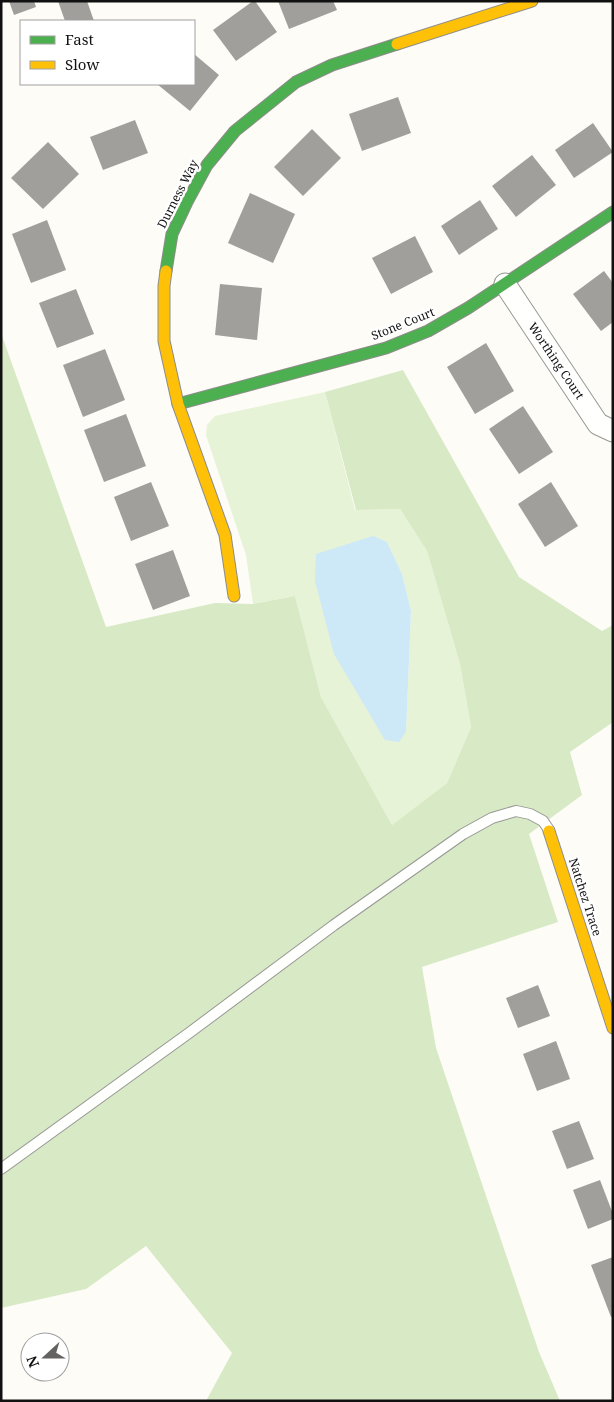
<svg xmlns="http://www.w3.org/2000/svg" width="614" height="1402" font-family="'Noto Serif',serif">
<rect width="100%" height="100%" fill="#fdfcf7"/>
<path fill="#e7f3d7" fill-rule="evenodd" d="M325,392L355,510L400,509L427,551L460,664L471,727L447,783L392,825L321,697L295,596L253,604L246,555L206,435L207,425L215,416ZM387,542L402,574L411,611L406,732Z"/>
<path fill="#d8eac5" d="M1,333L106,627L215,603L253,604L295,596L321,697L392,825L447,783L471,727L460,664L427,551L400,509L356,510L325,392L403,370L519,577L602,631L613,625V722L570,752L582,795L529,834L558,922L422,967L436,1048L539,1352L560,1401H206L232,1353L146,1246L86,1289L1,1308Z"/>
<path fill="#cde8f7" d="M373,536L387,542L402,574L411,611L406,732L399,742L385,740L334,654L315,581L316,554Z"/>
<g fill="#a19f9c">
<path d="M9,1H34L36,7L14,15Z"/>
<path d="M58,1H87L94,21H65Z"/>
<path d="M253,1H255L277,32L236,61L213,30Z"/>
<path d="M278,1H333L337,10L289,29Z"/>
<path d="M194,54L219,75L190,111L157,84H194Z"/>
<path d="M398,97L411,133L362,151L349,114Z"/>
<path d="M135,120L148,153L103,170L90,137Z"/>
<path d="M593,123L613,152L574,178L555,150Z"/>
<path d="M312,129L341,158L303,196L274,167Z"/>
<path d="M48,142L79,174L43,209L11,178Z"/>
<path d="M532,155L556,185L516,217L492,186Z"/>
<path d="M250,193L295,214L273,263L228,243Z"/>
<path d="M480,200L498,229L459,255L441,226Z"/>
<path d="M47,220L66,270L31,283L12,234Z"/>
<path d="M415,236L433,272L391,294L372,258Z"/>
<path d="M604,271L613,283V322L601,331L573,294Z"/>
<path d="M220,284L262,288L257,340L215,335Z"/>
<path d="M76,289L94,334L57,348L39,303Z"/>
<path d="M486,343L514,391L475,414L447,367Z"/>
<path d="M105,349L125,400L83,417L63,365Z"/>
<path d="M523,406L553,452L519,474L489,429Z"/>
<path d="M126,414L146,466L104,482L84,430Z"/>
<path d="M151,482L169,526L131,541L114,497Z"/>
<path d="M551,482L578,526L545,547L518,504Z"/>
<path d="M173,550L190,596L153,610L135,564Z"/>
<path d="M538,985L550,1016L518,1028L506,998Z"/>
<path d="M556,1041L570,1079L537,1091L523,1054Z"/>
<path d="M579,1121L594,1159L567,1169L552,1131Z"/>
<path d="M600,1180L613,1214V1219L588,1229L573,1190Z"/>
<path d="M613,1257V1316L611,1317L591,1265Z"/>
</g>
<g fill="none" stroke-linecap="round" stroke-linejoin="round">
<g stroke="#979795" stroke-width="12">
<path id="lane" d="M1,1169L189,1033L334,925L463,834L492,818L516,811L530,814L543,821L549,830"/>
</g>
<g stroke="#979795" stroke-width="23">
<path id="street" d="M505,284L598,424L613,431"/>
</g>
<g stroke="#8e8d8b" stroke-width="13">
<g id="fast">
<path d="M166,271L172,234L187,202L207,165L235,131L296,82L332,65L397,44"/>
<path d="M178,404L386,348L428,331L468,308L613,212"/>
</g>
</g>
<g stroke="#8e8d8b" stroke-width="13">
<g id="slow">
<path d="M397,44L532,1"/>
<path d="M166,271L164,286V341L178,404L225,535L234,596"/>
<path d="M549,831L613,1028"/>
</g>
</g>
<use href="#lane" stroke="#fffffe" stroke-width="10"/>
<use href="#street" stroke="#fffffe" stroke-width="21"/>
<use href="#fast" stroke="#4caf50" stroke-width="11"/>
<use href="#slow" stroke="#ffc107" stroke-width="11"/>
</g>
<g text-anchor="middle" stroke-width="5" stroke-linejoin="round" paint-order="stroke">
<g font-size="12" fill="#111" stroke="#fff">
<text transform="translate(178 194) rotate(-63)" y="4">Durness Way</text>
<text transform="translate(403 324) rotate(-22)" y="4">Stone Court</text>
<text transform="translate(556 361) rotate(56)" y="4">Worthing Court</text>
<text transform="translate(585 897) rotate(72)" y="4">Natchez Trace</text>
</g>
</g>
<rect width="614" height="1402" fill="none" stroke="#111111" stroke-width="5"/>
<rect x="20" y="20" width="175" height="65" fill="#ffffff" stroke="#a0a0a0"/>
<rect x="30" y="36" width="25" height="8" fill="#4caf50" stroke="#a0a0a0"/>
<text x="65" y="45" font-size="15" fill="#111111">Fast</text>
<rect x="30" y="61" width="25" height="8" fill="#ffc107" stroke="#a0a0a0"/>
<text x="65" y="70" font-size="15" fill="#111111">Slow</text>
<g transform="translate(45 1357) rotate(249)"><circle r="24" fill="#ffffff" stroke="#a0a0a0"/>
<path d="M0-4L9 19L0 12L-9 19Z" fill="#646362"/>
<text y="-8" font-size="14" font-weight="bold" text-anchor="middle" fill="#111111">N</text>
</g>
</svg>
